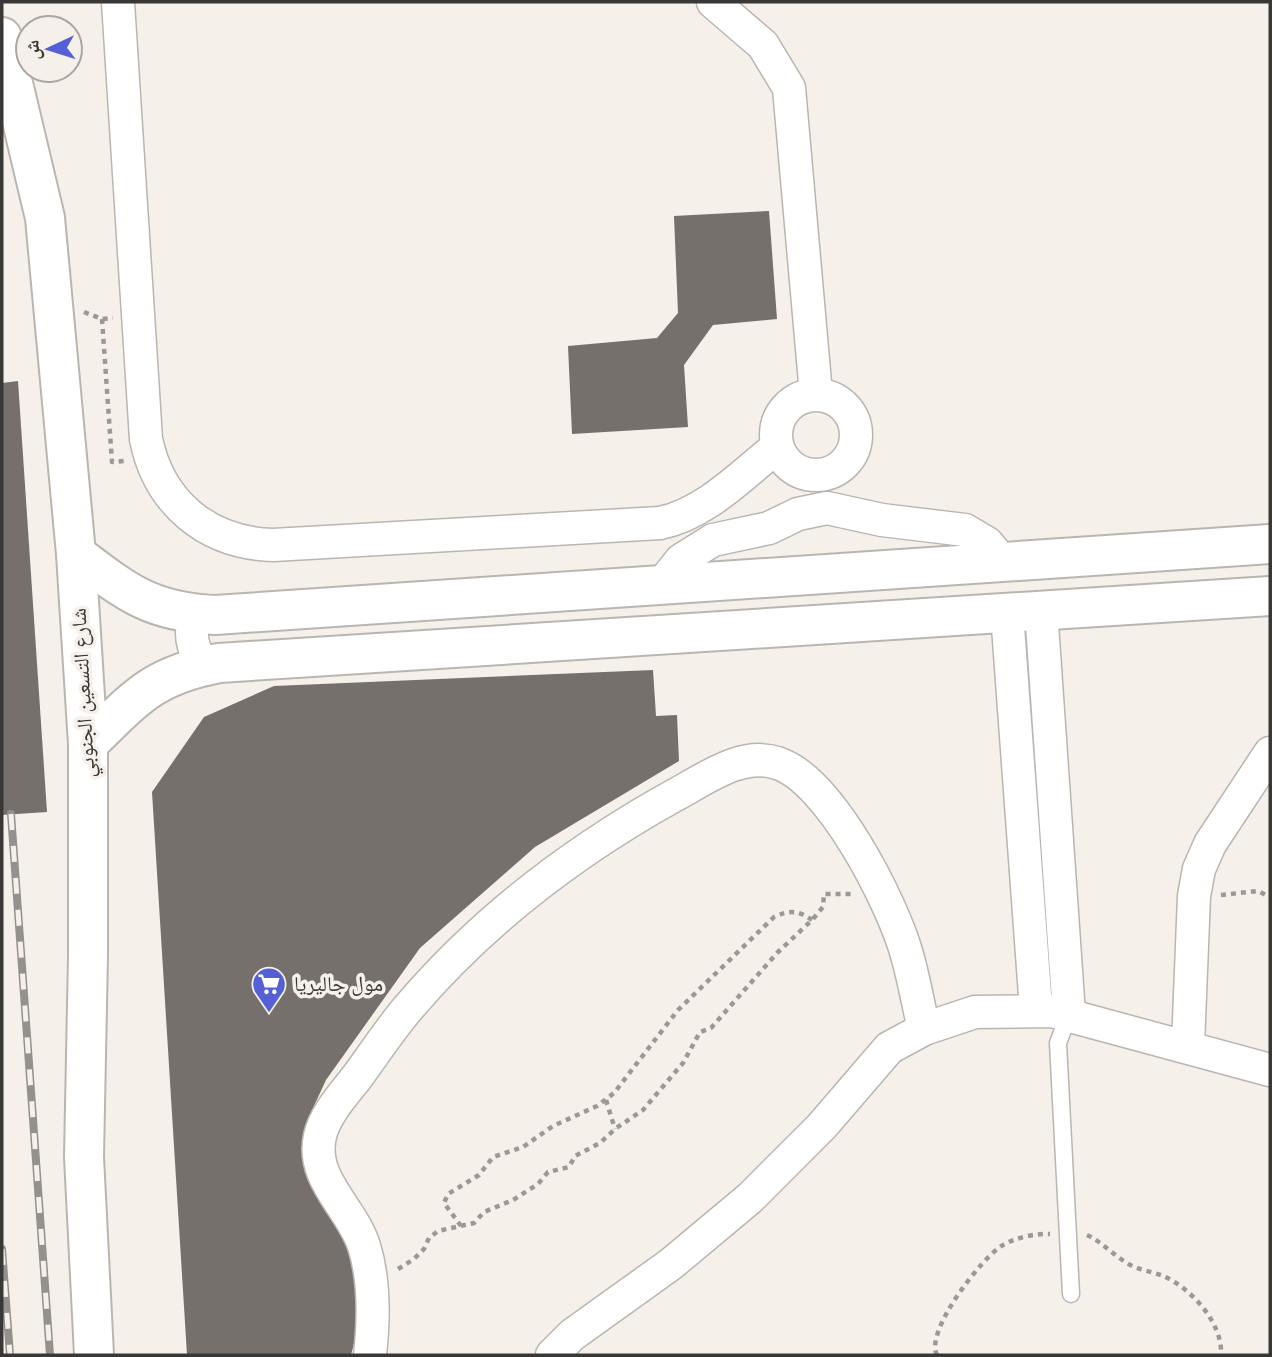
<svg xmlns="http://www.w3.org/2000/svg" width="1272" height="1357" font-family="Montserrat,'Noto Naskh Arabic',sans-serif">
<rect width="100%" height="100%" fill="#f6f0eb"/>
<g fill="#75706b">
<path d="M769,211L777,319L713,325L684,365L688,427L572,434L568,346L657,338L678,313L674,216Z"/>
<path d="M18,381L47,812L2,815V383Z"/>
<path d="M653,670L656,716L677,715L679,761L535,847L420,948L326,1080L307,1121L304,1155L355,1254L360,1320L351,1355H187L152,792L204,717L274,686Z"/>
</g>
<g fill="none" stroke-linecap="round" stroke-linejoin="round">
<g stroke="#bbb5b0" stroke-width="19">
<path id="service" d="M1069,1014L1058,1043L1071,1294"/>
</g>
<g stroke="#bbb5b0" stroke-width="35">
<g id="minor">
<path d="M118,2L146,439C159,503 207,543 273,545L660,523C705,514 742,475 777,447"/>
<path d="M713,2L763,45L789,88L816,394"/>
<circle cx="816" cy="435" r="40"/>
<path d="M662,584L681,560L713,540L769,528L798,514L827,508L882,520L965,530L987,543L1003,562"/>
<path d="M1041,610L1069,1014"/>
<path d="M1007,613L1036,1009"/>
<path d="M196,614C188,633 192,649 204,666"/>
<path d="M1188,1045L1194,896L1199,869L1210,844L1270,753"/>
<path d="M370,1355C374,1319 375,1281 364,1246C352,1208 310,1179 320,1136C325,1114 344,1094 357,1077C374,1054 390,1029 409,1007C484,919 574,851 675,795C705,779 742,751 777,763C830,779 893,904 907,955C914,979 918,1004 924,1029"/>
<path d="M552,1355L572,1335L671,1264L750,1198L822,1126L889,1048L924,1029L975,1012L1052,1011L1270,1070"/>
</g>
</g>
<g stroke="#bbb5b0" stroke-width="42">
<g id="tertiary">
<path d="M76,554C126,592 150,612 215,615L1270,544"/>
<path d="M88,744C136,698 151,676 219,663L1270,596"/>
</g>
</g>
<g stroke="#bbb5b0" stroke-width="42">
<path id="primary" d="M2,37L45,218L76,554L88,744V955L84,1157L94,1355"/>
</g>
<g stroke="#9c9894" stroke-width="4.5" stroke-dasharray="5 5" stroke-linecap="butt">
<path d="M84,312L102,319L113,318"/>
<path d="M102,319L112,462L125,461"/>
<path d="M1221,895L1258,891L1270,897"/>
<path d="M606,1100L615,1129"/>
<path d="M461,1226L444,1203L448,1194L479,1175L493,1157L523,1147L553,1126L597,1106L614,1093L678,1010L774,917C789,910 798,910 812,920"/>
<path d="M1087,1235C1102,1242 1112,1254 1127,1263C1137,1270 1151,1271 1163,1276C1191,1288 1223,1323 1221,1355"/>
<path d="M398,1269L414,1259L424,1249L429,1238L438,1231L474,1223L484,1212L513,1200L538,1184L548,1172L569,1167L575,1156L600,1143L615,1129L643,1110L683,1063L700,1032L711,1028L777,953L812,920L823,907L824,894H852"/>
<path d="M937,1355C924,1332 982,1257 1003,1245C1014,1238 1037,1233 1050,1234"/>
</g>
<use href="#service" stroke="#fff" stroke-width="16"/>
<use href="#minor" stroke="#fff" stroke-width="32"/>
<use href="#tertiary" stroke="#fff" stroke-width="38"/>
<use href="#primary" stroke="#fff" stroke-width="38"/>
<g stroke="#94908d" stroke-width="8">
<g id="rail">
<path d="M11,814L50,1355"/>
<path d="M2,1249L10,1355"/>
</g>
</g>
<use href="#rail" stroke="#f6f0eb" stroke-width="5" stroke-dasharray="16" stroke-linecap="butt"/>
</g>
<defs>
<g id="supermarket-pin" transform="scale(1.75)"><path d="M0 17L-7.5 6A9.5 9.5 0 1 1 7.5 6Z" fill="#5560d7" stroke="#f6f0eb"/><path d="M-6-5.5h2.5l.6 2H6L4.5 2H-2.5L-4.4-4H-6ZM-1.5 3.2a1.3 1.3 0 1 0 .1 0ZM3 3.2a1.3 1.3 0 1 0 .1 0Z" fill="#fff"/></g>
</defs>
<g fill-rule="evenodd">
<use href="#supermarket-pin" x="269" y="984"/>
</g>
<g text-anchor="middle" stroke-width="7" stroke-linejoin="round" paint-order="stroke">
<g font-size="21" fill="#3a3836" stroke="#f6f0eb">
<text transform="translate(83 693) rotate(-93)" y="7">شارع التسعين الجنوبي</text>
</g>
<g font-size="21" fill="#3a3836" stroke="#f6f0eb" text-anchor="start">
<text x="294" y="991">مول جاليريا</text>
</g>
</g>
<rect width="1272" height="1357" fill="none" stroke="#3a3836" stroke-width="7"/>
<g transform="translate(49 49) rotate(266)"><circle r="33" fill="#f6f0eb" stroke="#aba6a3" stroke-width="2"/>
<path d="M0-5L12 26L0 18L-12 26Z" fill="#5560d7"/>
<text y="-10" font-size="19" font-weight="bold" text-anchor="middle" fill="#3a3836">ش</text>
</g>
</svg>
